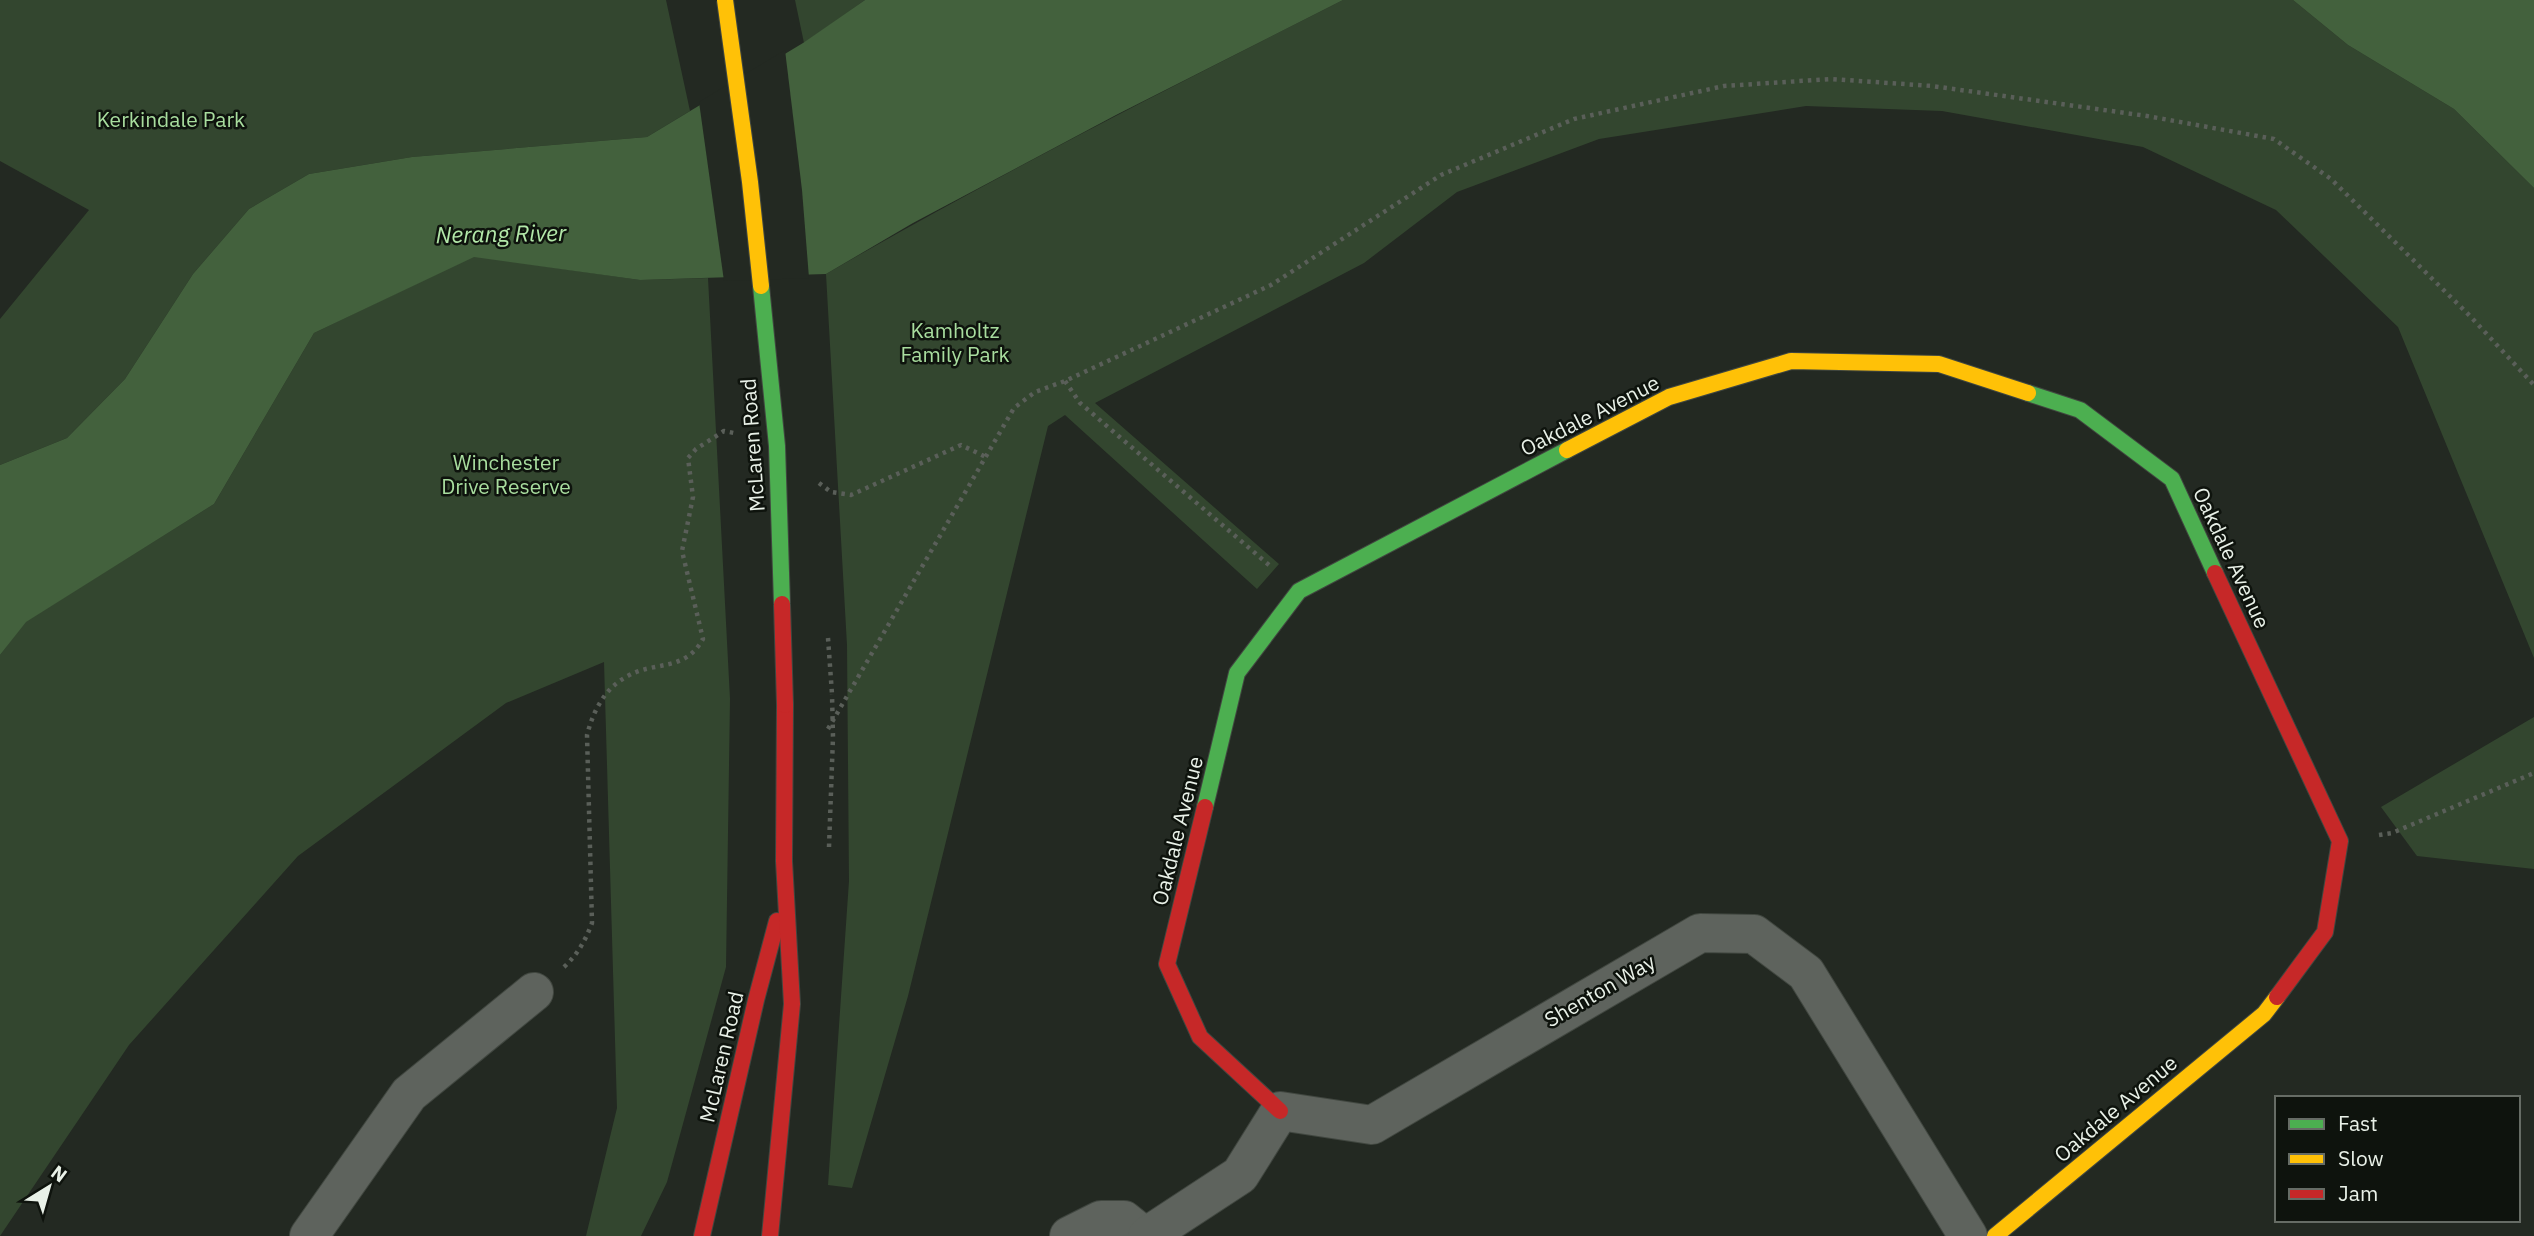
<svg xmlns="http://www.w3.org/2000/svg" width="2534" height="1236" font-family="'IBM Plex Sans',sans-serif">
<rect width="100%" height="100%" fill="#232922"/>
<g fill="#33462f">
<path d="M0,0H666L690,111L647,137L412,157L309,174L249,209L193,274L125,379L67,438L0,465V319L89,210L0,161Z"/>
<path d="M795,0H865L804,43Z"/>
<path d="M1343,0H2293L2348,45L2454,109L2534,188V658L2398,327L2276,210L2143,147L1942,111L1806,106L1599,139L1457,192L1364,263L1095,403L1279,564L1257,589L1065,415L1048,426L908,996L852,1188L828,1185L849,881L847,645L826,274C995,176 1169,88 1343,0Z"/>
<path d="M474,256L640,280L708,278L730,699L726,967L667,1182L641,1236H586L617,1108L604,662L506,703L298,856L129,1045L0,1236V655L25,622L214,504L314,333Z"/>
<path d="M2534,717V869L2417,856L2381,807Z"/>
</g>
<g fill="#43613d">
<path d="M865,0H1343L1116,115L913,223L826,274L640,280L474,257L314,333L214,504L26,622L0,655V465L67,438L125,379L193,274L249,209L309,174L412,157L647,137L803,43Z"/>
<path d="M2293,0H2534V188L2454,109L2348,45Z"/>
</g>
<path fill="#232922" d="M785,50L802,190L809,278L724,281L699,102Z"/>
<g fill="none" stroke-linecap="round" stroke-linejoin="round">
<g stroke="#414740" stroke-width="40">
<g id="street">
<path d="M309,1236L409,1094L534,992"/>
<path d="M1069,1236L1101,1220H1124L1144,1236"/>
<path d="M1147,1236L1240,1175L1280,1111L1372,1125L1700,933L1754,934L1806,973L1968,1236"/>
</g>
</g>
<g stroke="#414740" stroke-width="18">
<g id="fast">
<path d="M2028,393L2080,410L2172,479L2215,573"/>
<path d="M1205,807L1237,673L1299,591L1567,450"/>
</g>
</g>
<g stroke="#414740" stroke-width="18">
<g id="slow">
<path d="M1567,450L1669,397L1791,361L1939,364L2028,393"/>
<path d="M1995,1236L2264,1014L2277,997"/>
</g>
</g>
<g stroke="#414740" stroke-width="18">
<g id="jam">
<path d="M2215,573L2340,841L2325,932L2277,997"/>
<path d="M1205,807L1167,964L1200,1037L1280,1111"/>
<path d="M702,1236L756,1000L777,921"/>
<path d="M770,1236L792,1004L784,861L785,705"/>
</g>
</g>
<g stroke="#5a5f59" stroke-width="4.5" stroke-dasharray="3.5 5" stroke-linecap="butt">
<path d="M1065,381L1080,403L1269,565"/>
<path d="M819,483L831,492L851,495L961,445L986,457"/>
<path d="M828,729L1014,408L1035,392L1065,381L1271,285L1441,175L1574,119L1724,86L1831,79L1932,86L2147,116L2274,139L2331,179L2470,316L2534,385"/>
<path d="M2379,835L2392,833L2534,773"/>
<path d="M829,847L833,737L832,694"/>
<path d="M564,967C578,954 585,941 592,923L587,735C593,712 604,689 626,677C654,660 684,673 703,639L682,551L693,497L688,458L696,449L724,431L734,433"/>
</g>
<use href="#street" stroke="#5e635d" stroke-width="38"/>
<use href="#fast" stroke="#4caf50" stroke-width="16"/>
<use href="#slow" stroke="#ffc107" stroke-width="16"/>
<use href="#jam" stroke="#c62828" stroke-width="16"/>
<g stroke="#414740" stroke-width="18" stroke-linecap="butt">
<path id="fast-bridge" d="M761,286L777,446L782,604"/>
</g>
<g stroke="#414740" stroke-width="18" stroke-linecap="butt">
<path id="slow-bridge" d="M725,0L750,182L761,286"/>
</g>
<g stroke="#414740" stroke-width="18" stroke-linecap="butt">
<path id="jam-bridge" d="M782,604L785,705"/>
</g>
<path stroke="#5a5f59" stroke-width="4.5" stroke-dasharray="3.5 5" stroke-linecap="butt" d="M828,638L832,694"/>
<use href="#fast-bridge" stroke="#4caf50" stroke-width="16"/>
<use href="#slow-bridge" stroke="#ffc107" stroke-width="16"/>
<use href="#jam-bridge" stroke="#c62828" stroke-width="16"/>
</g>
<g text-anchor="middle" stroke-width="5" stroke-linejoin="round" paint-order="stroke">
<g font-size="21" fill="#a8dd9e" stroke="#0e130d">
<text x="171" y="127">Kerkindale Park</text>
<text x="955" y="338">Kamholtz<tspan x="955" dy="24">Family Park</tspan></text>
<text x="506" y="470">Winchester<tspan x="506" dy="24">Drive Reserve</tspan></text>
</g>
<g font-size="21" fill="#e9f1e8" stroke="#0e130d">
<text transform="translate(1590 416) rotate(-27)" y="7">Oakdale Avenue</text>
<text transform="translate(753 445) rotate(-94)" y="7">McLaren Road</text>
<text transform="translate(2231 558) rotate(65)" y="7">Oakdale Avenue</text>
<text transform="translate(1178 831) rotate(-76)" y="7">Oakdale Avenue</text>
<text transform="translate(1600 991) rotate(-30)" y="7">Shenton Way</text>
<text transform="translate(722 1057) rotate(-77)" y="7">McLaren Road</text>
<text transform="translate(2116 1109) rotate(-40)" y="7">Oakdale Avenue</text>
</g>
<g font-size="23" font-style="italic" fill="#b3e8a9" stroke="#0e130d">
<text transform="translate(501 234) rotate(-1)" y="8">Nerang River</text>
</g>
</g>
<rect x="2275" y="1096" width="245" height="126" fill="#0e130d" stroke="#666c65" stroke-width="2"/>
<rect x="2289" y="1119" width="35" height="10" fill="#4caf50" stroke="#666c65" stroke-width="2"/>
<text x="2338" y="1131" font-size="21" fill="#e9f1e8">Fast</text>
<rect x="2289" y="1154" width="35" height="10" fill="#ffc107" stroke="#666c65" stroke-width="2"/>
<text x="2338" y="1166" font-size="21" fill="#e9f1e8">Slow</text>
<rect x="2289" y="1189" width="35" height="10" fill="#c62828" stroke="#666c65" stroke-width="2"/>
<text x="2338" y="1201" font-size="21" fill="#e9f1e8">Jam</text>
<g transform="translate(49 1187) rotate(37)" stroke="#0e130d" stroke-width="5" paint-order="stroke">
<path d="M0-5L12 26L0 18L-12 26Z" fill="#e9f1e8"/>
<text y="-10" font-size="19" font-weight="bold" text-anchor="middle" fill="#e9f1e8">N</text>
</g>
</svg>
